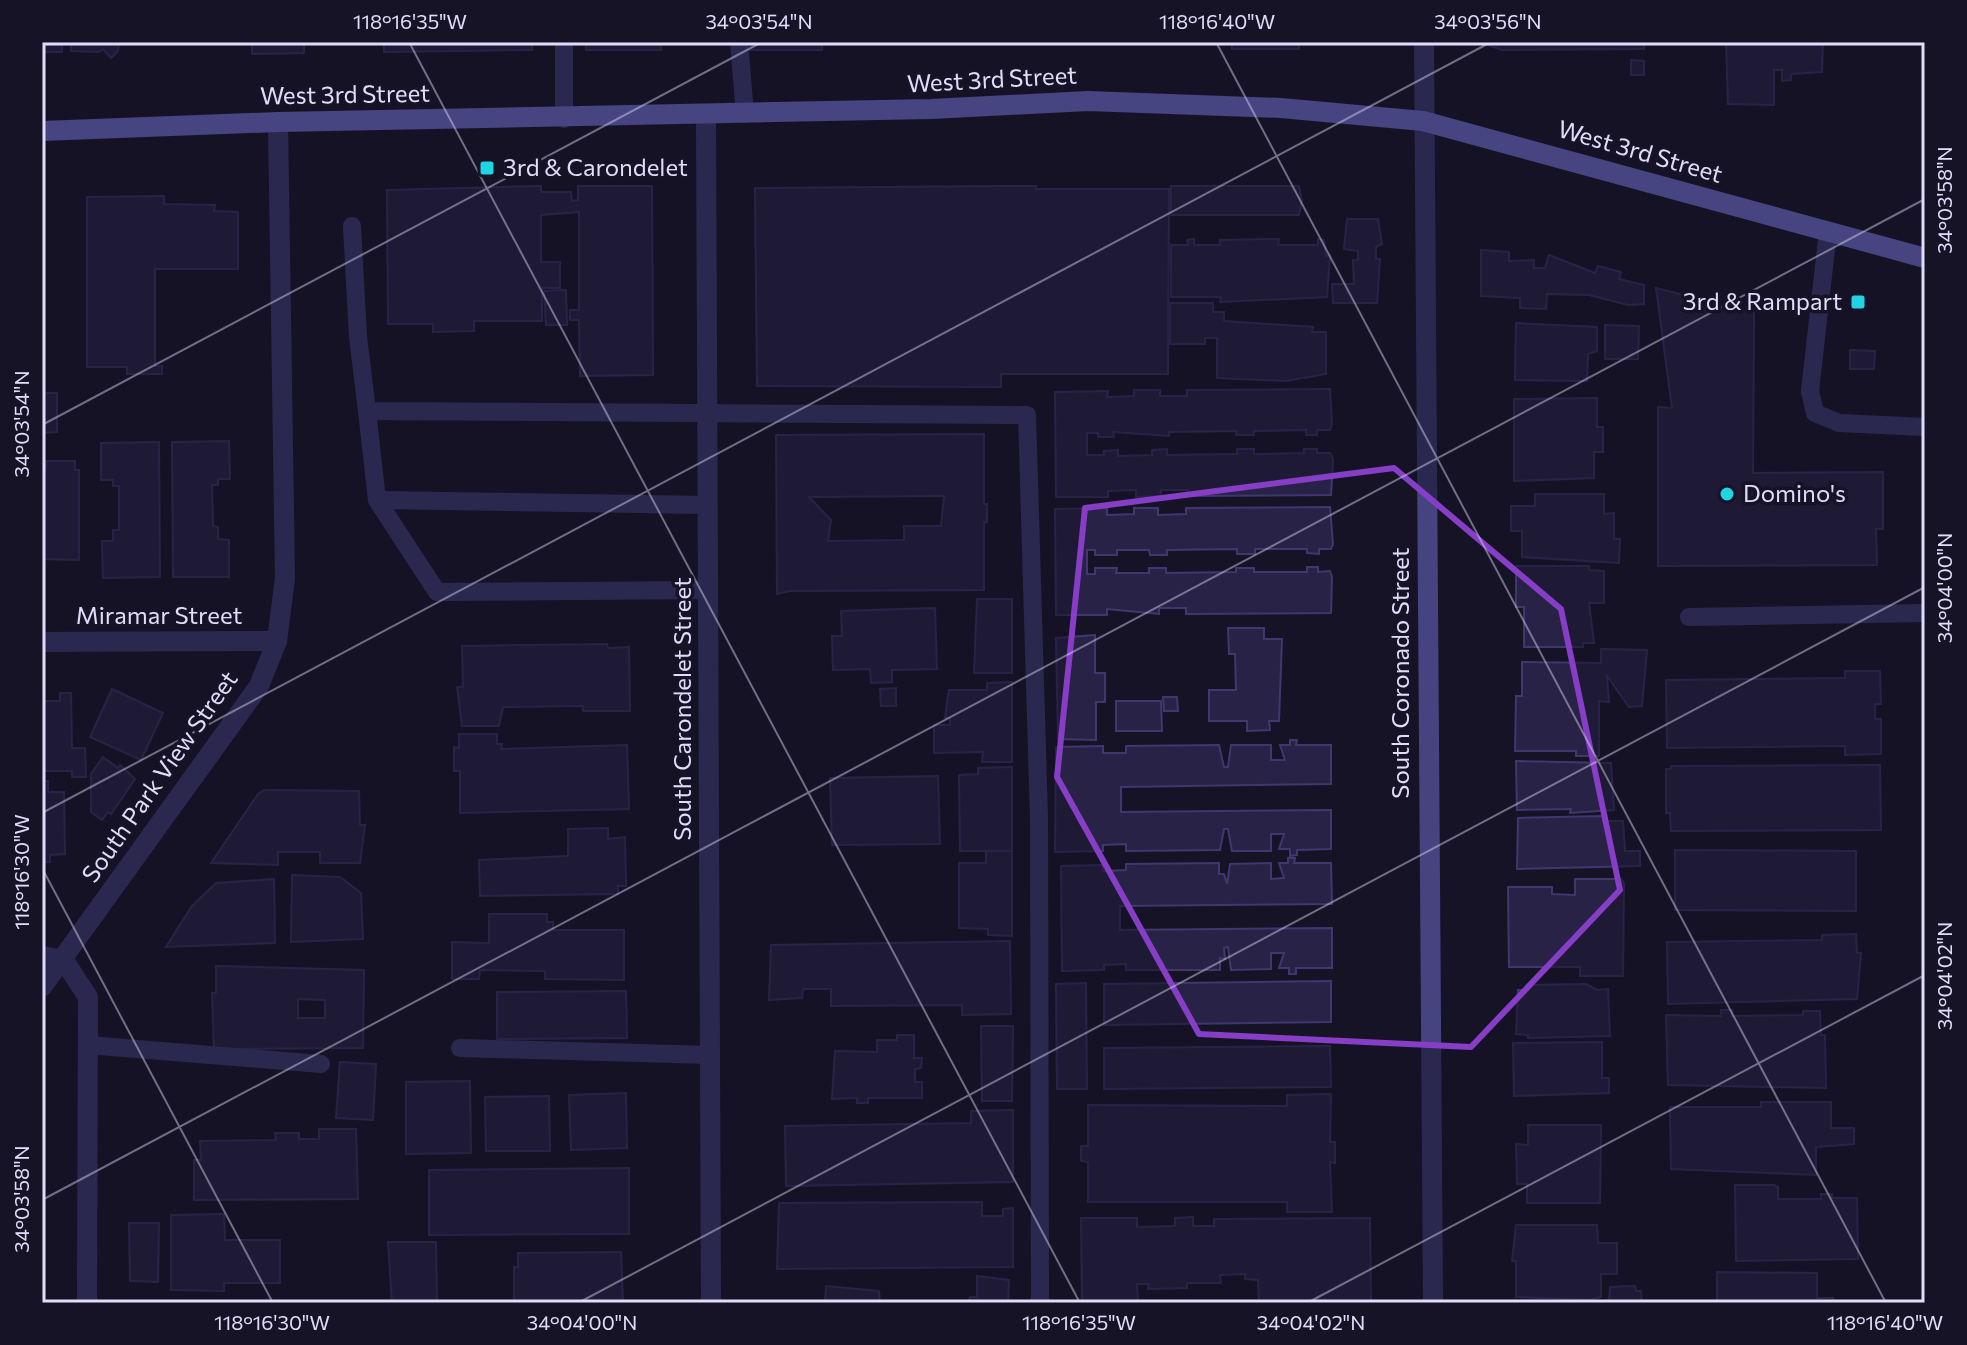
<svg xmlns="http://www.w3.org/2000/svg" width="1967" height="1345" font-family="Commissioner,sans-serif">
<rect width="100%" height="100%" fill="#161327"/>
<g fill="#282246" stroke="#40376f" stroke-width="2" fill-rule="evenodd">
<rect x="42" y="42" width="20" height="10"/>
<path d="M71,42H119L118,51L111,58L103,49L99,52L71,51Z"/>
<path d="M252,42H304V53L252,54Z"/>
<path d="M384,42H532V50L384,52Z"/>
<rect x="586" y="42" width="75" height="8"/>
<rect x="748" y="42" width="74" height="8"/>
<rect x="1232" y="42" width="67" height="7"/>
<path d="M1479,42H1644V49L1502,50Z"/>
<path d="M1726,42H1823L1822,72L1791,74V80L1782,81V70H1774V105L1728,104Z"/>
<path d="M1631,60L1644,61V75H1631Z"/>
<path d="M541,186V192H571L572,201L578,200V186H652L653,375L580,376L579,320H570V310H579V212L541,215V262H560V288H542V321H474V331L433,332V324H388L387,190Z"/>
<path d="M1000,186H1036V189H1169L1168,374H1001V387L757,386L755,188Z"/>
<path d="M1171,186H1299L1302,202L1299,215H1171Z"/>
<path d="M164,196V204L215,205L214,211L238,212V269H155V366H162V374H127V367H87V197Z"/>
<path d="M1347,219H1378L1382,244L1376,247V259H1380L1377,303H1333L1332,284H1354L1353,260H1358V251L1344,249Z"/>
<path d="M1194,239V245H1220V240L1279,239L1278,245H1318V239L1324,240L1326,256L1330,255L1327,297L1220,302L1221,297H1171V245H1188L1187,240Z"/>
<path d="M1481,250L1509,252V261L1534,260V268H1545L1549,255L1595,273L1598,266L1621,272L1619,279L1644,285V304L1628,305L1589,295L1547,294L1546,309L1520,308V298L1481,296Z"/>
<path d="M1656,288L1754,313L1753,473L1883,472V529H1876L1877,565L1658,566V407L1672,408Z"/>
<path d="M566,290L567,325H546L544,291Z"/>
<path d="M1170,303H1213V312H1224V321L1313,327L1312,332H1326V374L1286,381L1217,378V338H1205V344H1170Z"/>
<path d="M1516,323L1597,327V351L1588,354L1587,381L1515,380Z"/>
<path d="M1605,325L1639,326L1638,359H1605Z"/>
<path d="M1850,350L1875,351L1874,369H1850Z"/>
<path d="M1330,389L1332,424L1330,430H1317V435H1306V430L1254,431V435H1236L1237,431L1169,432V436L1113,432L1114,437H1098V433H1087V455H1104V451L1118,450V456L1152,455V450L1167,449V455L1237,454V449H1254V454L1304,453V449H1317V453H1330L1333,459L1331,495L1188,496V490H1161V496L1136,497V490L1108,491V497H1056L1055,392L1108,391L1107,397L1134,396V390H1160V396H1187V390Z"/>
<path d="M42,393H57V432L42,433Z"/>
<path d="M1597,398V427H1603V452H1594V478L1514,481V399Z"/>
<path d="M984,434V504H987V522H984V590L789,591L777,594L776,435ZM944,496L941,526H904V540L828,541L831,520L809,497Z"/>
<path d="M229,441L230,479H218V485H212L213,526L218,527V539L229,540V577H173L172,442Z"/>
<path d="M159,442L160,577L103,578L102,541H113V530H119V486H113V480H101V443Z"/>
<path d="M42,461L43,471L46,470V461H75V470H79V560L42,559Z"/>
<path d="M1535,494H1604V514L1614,513V539H1620L1619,563L1522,557V531H1511V506H1535Z"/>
<path d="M1330,507L1333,544L1331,549H1319V554L1307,553V549H1255V554H1237V549L1167,550V555H1150L1149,550H1117V555H1095V550H1087V574H1095V568H1117L1116,573H1149V568H1166V573L1236,572V568H1254V572H1307V567H1318V572L1330,571L1332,577L1331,613L1186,614V608H1159V614L1107,609V615H1056L1055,509L1107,508V515L1134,514V508H1158V515L1186,514V508Z"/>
<path d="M1516,566H1589V570L1604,571V603H1589L1594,643H1583V647H1524V607H1516Z"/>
<path d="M977,599H1012V673H974Z"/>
<path d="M935,608L937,669L892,670V682L871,683L870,669L833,670L832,636H842L841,611Z"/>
<path d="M1228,628H1264V639H1282L1279,721H1269L1270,730L1247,731V721H1209V690H1236L1235,654H1229Z"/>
<path d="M1095,635V673H1105V702H1096V740L1058,739L1056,638Z"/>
<path d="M607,644L608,648L629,647L630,711H583V706L503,707L499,726H462L457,687H463L462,646Z"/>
<path d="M1601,649L1647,650L1642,706L1629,707L1607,676L1609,702L1599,701V756H1576V751H1515L1516,696H1522V662L1601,663Z"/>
<path d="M1845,671H1880L1881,704H1875V719H1881V754L1845,755V746L1667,748L1666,680L1845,678Z"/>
<path d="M1012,682V762H982L983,752L934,753V725H950V718H945L949,690H987V683Z"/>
<path d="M896,688V706H881L880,689Z"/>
<path d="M112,689L163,713L141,760L90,737Z"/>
<path d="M60,693H71L72,748H85L86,777H72V771H42V701H60Z"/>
<path d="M1163,697H1177L1178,711H1164Z"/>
<path d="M1116,701H1161L1162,731H1116Z"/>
<path d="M459,734H497V744H502L501,749L627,745L629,809L460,813V771H454V747L459,748Z"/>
<path d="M1290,740H1297L1296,745H1331V784L1121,787V812L1331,810V849L1297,850V855L1290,856V849H1279L1284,834H1271V851H1232L1228,829H1224L1220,850L1126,851V844L1103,845V851L1055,852L1056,747L1103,746V753H1126V746L1219,745L1224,767H1228L1231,745H1271V760H1285L1280,745H1290Z"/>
<path d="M103,757L118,768L120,765L135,779L111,814L108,812L102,820L91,812V774Z"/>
<path d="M1516,761L1611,763L1614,810L1570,813L1571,809L1517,810Z"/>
<path d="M1880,765L1881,830L1671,831L1670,813H1666V769H1671V766Z"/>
<path d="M1012,767V851H960L959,775L978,774V768Z"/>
<path d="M938,776L940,844L832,845L830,778Z"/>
<path d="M42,781H48V792H64L65,854L50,855V862H42Z"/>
<path d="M264,790L359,791L360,825H365L360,863H320V852H278V865L211,863L258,794Z"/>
<path d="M1603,816V821H1623L1625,851H1640V866L1517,869L1518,818Z"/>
<path d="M608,828V839L625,837L626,886H618V894L480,896L479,860L568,856V829Z"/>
<path d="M1675,850L1856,851V911L1675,910Z"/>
<path d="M986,851H1012V936L988,935V929L959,928V863H986Z"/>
<path d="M1288,858H1295L1294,863H1331L1332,904L1120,906V930L1332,928V968H1296V974H1289V968H1279L1284,953H1271V969L1231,970L1228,947L1224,948L1225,959L1220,958V970H1126V964L1104,965V970L1062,971L1061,866L1103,865V871L1126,870V864L1219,863V874H1224L1227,884L1230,864L1271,863V879L1284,878L1279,863H1288Z"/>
<path d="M292,875L340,877L361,893L363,939L291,942Z"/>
<path d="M274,879L275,943L166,947L192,906L216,883Z"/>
<path d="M1575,879H1621L1624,883L1623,976H1580V967H1509L1508,887H1552V894L1575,895Z"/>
<path d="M489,914H547V922H553V930H624V980L545,979V971L480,970L479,979H452V942L489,943Z"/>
<path d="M1856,934L1857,953H1861L1857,999L1668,1004L1667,942L1822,940V935Z"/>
<path d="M1010,941L1011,1014L962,1015V1005L831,1006V989H803L802,998L769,1000L771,945Z"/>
<path d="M216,966L364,970L363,1048L214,1049L212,993H216ZM298,999L325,1000V1018H298Z"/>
<path d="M1331,981V1022L1104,1025V984Z"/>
<path d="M1086,983L1087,1089H1057L1056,984Z"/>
<path d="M1586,984L1597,990L1608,989L1610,1036L1528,1038V1035L1516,1034L1518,990H1528L1527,985Z"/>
<path d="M626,991L627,1038L497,1039V992Z"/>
<path d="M1721,1010H1732V1016L1803,1015V1011H1820L1821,1035H1825L1826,1088L1668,1085L1666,1015L1721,1016Z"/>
<path d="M981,1026H1013L1012,1101H982Z"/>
<path d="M897,1035H914V1058H922L921,1068L915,1069V1082H922V1098H868V1103H857V1098L832,1099L835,1051L877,1052V1040H897Z"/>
<path d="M1602,1042V1078H1609V1093L1514,1096L1513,1043Z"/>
<path d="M1330,1046L1331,1087L1104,1089V1048Z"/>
<path d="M340,1062L376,1064L373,1120L336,1118Z"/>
<path d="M470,1081L471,1153L406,1154V1082Z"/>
<path d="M626,1093L627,1148L571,1150L569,1095Z"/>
<path d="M1331,1094L1330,1142H1335V1163L1330,1162L1332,1212H1287V1202H1088V1162L1081,1161V1146H1088V1105L1287,1106V1095Z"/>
<path d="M549,1096L550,1151H486L485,1097Z"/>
<path d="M1761,1102H1831V1128H1854V1144L1816,1147V1175L1671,1169L1670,1107H1761Z"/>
<path d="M1013,1110V1182L786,1186L785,1126L971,1123V1111Z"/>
<path d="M1528,1125H1601L1600,1203H1527V1184H1517L1516,1144L1528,1145Z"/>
<path d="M319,1129H356L358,1199L194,1200V1160H201L200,1141L276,1140L275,1133H299V1139H319Z"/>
<path d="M629,1168V1234L429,1235V1170Z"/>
<path d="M1735,1185H1774L1778,1187V1199H1821V1194H1832V1198H1857L1858,1259L1736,1261Z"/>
<path d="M982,1202V1216H1003V1209L1013,1208V1267L777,1269L779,1203Z"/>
<path d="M224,1214L225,1240H280V1283H224V1291L171,1290V1215Z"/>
<path d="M1193,1217V1226H1214V1219L1370,1218L1371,1303H1259L1258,1280L1245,1279V1274L1220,1275L1221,1283H1187V1288L1148,1289L1149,1284H1137L1138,1303H1082L1081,1218H1137V1227L1175,1226V1218Z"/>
<path d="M129,1223H159L158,1282L130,1281Z"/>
<path d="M1516,1225H1597L1598,1243H1617V1274H1601V1297L1589,1300L1516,1297V1261H1512Z"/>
<path d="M388,1242H436L437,1303H392Z"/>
<path d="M621,1252L623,1303H514V1267H518V1253Z"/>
<path d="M1717,1272L1817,1273V1298H1833V1303H1717Z"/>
<path d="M977,1276L1009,1280L1008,1303H968L970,1297H977Z"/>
<path d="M826,1286L879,1291L880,1303H825Z"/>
<path d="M1635,1286L1636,1291H1641L1642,1303H1609L1610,1287Z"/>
</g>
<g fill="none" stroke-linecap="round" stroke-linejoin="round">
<g stroke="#454480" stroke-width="18">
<path d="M564,42V119"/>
<path d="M739,42L745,114"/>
<path d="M352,226L358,337L367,411L1027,415L1039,818L1040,1303"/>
<path d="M1828,231L1810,391L1815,413L1839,423L1925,427"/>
<path d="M367,411L377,500L708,505"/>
<path d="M377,500L437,592L708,590"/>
<path d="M1689,617L1925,613"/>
<path d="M42,955L63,959"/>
<path d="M88,1045L321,1064"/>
<path d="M460,1048L710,1055"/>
</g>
<g stroke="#454480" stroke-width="20">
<path d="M1424,42L1433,1303"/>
<path d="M706,115L711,1303"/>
<path d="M42,642L277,641"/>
<path d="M63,959L88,997L87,1303"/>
<path d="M42,987L259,686L277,641L285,578L278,122"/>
</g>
<path stroke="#8080ef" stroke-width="20" d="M42,131L278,122L931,109L1088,101L1281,108L1423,121L1925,258"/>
</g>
<path d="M0 0H1967V1345H0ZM1394,468L1561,609L1620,890L1471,1047L1199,1034L1057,777L1085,508Z" fill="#161327" fill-opacity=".55" fill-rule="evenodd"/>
<path fill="none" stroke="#853ec5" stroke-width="6" stroke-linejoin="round" d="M1394,468L1561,609L1620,890L1471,1047L1199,1034L1057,777L1085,508Z"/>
<path fill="none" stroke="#e0ddfb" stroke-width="2" stroke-opacity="0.45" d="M409,42L1080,1303M1216,42L1886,1303M42,425L762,42M42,813L1491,42M42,868L273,1303M42,1200L1925,199M578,1303L1925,587M1307,1303L1925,975"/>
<g fill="#21d4e3" stroke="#161327" stroke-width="3">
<rect x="479" y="160" width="16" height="16" rx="4"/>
<rect x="1850" y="294" width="16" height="16" rx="4"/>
<circle cx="1727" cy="494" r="8"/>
</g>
<g text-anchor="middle" stroke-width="7" stroke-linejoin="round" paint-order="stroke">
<g font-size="24" fill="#e0ddfb" stroke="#161327">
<text transform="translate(992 80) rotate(-3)" y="8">West 3rd Street</text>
<text transform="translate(345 95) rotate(-1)" y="8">West 3rd Street</text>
<text transform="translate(1640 152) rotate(16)" y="8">West 3rd Street</text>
<text x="159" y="624">Miramar Street</text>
<text transform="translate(1401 673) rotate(-90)" y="8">South Coronado Street</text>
<text transform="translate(683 709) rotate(-90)" y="8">South Carondelet Street</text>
<text transform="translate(160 777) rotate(-55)" y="8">South Park View Street</text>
</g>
<g font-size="24" fill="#e0ddfb" stroke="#161327" text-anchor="start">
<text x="503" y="176">3rd &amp; Carondelet</text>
<text x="1842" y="310" text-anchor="end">3rd &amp; Rampart</text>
<text x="1743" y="502">Domino's</text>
</g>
</g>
<rect width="1967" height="1345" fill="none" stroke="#161327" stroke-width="88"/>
<rect x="44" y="44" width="1879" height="1257" fill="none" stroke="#e0ddfb" stroke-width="3"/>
<g font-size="20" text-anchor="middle" fill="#e0ddfb">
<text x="410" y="29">118°16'35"W</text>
<text x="759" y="29">34°03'54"N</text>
<text x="1217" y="29">118°16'40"W</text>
<text x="1488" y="29">34°03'56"N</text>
<text transform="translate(1945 200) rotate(-90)" y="7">34°03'58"N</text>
<text transform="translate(22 424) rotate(-90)" y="7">34°03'54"N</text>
<text transform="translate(1945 588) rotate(-90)" y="7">34°04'00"N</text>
<text transform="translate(22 872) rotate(-90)" y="7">118°16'30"W</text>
<text transform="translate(1945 976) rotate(-90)" y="7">34°04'02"N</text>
<text transform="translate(22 1199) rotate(-90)" y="7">34°03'58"N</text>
<text x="272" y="1330">118°16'30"W</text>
<text x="582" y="1330">34°04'00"N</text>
<text x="1079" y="1330">118°16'35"W</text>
<text x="1311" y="1330">34°04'02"N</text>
<text x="1885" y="1330">118°16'40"W</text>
</g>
</svg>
